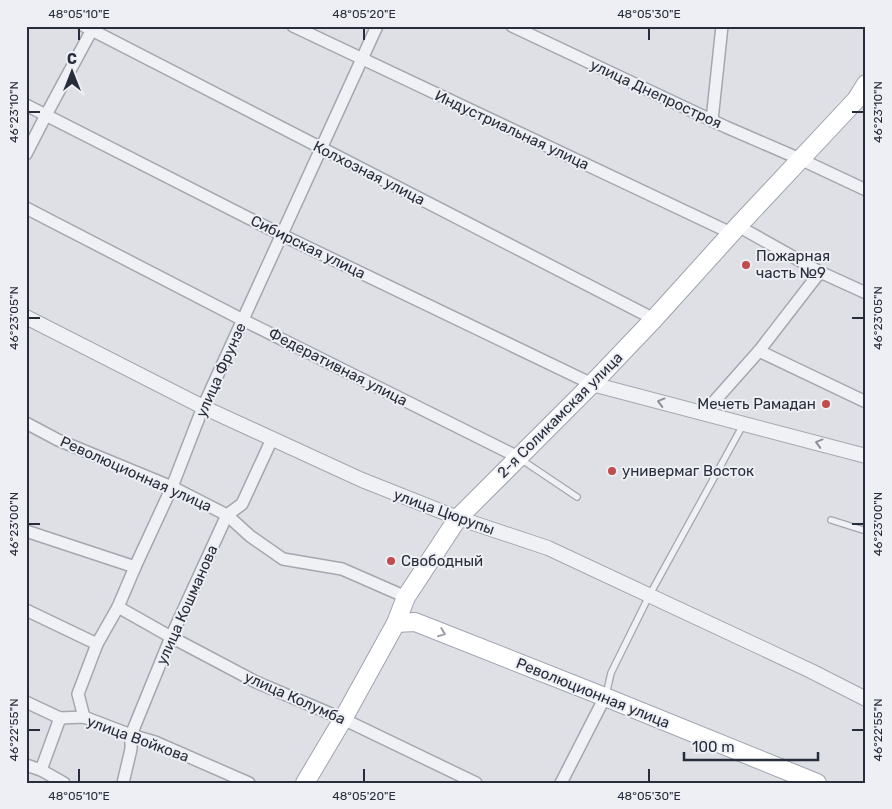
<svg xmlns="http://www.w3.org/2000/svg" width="892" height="809" font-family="Rubik,sans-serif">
<rect width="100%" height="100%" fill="#dee0e6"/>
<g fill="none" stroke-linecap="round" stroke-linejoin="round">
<g stroke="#a4a7af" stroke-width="8">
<g id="service">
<path d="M519,458L577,497"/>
<path d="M831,520L866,531"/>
<path d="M606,695L611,673L649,596L743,425"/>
</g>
</g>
<g stroke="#a4a7af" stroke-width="14">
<g id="minor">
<path d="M84,26L654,319"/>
<path d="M293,26L731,233"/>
<path d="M512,26L726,127L800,159L866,190"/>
<path d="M26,105L282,235L592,384"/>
<path d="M712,120L722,26"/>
<path d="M26,154L46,115L94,26"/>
<path d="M26,208L243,320L518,457"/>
<path d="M738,226L820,272L866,293"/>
<path d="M759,351L866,402"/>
<path d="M704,413L759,351L820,272"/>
<path d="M26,423L58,440L172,487L227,515L250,536L283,559L342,569L406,597"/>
<path d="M26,531L135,567"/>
<path d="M118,607L171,637L256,682L343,719L476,783"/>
<path d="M26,610L97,644"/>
<path d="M26,702L60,718L84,717L131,735L155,742L249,783"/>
<path d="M84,717L78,694L97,644L118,607L135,567L172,487L203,407L377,26"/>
<path d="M26,765L41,770L64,783"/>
<path d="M41,770L60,718"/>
<path d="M123,783L131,749V735L171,637L227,515L242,504L272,439"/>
<path d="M561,783L605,697"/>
</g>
</g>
<g stroke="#a4a7af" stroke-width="16">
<g id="tertiary">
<path d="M26,317L203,407L362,480L458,518L548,548L811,671L866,699"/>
<path d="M592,384L866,456"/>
</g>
</g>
<g stroke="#9ea3b0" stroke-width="20">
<g id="primary">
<path d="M396,623L415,622L605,697L817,783"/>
<path d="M305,783L343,719L396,623L406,597L458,518L592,384L654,319L738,226L856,100L866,84"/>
</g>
</g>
<use href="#service" stroke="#f0f1f5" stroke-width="5.5"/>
<use href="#minor" stroke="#f0f1f5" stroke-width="11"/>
<use href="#tertiary" stroke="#f0f1f5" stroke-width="14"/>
<use href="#primary" stroke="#fff" stroke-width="18"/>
</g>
<defs><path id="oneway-chevron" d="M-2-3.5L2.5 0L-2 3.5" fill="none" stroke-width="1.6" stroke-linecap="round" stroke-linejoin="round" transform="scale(1.25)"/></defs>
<g stroke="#8c8f98">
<use href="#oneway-chevron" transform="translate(661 402) rotate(-165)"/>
<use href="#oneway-chevron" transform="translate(819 443) rotate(-165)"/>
</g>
<use stroke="#9ea0a7" href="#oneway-chevron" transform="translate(442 633) rotate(21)"/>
<path fill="none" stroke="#282d3b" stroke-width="2" d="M79,28V40M364,28V40M649,28V40M28,112H40M852,112H864M28,318H40M852,318H864M28,524H40M852,524H864M28,730H40M852,730H864M79,769V782M364,769V782M649,769V782"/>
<g fill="#c14c4e" stroke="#edeff4" stroke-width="2">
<circle cx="746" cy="265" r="5"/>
<circle cx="826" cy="404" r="5"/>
<circle cx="612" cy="471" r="5"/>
<circle cx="391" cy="561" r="5"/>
</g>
<g text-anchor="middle" stroke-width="4" stroke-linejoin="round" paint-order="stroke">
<g font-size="15" fill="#282d3b" stroke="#edeff4">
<text transform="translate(656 94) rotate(25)" y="5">улица Днепростроя</text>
<text transform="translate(512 130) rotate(25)" y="5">Индустриальная улица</text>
<text transform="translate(369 173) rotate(27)" y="5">Колхозная улица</text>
<text transform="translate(308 247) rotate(26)" y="5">Сибирская улица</text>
<text transform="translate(338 367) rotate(27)" y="5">Федеративная улица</text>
<text transform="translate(221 370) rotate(-66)" y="5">улица Фрунзе</text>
<text transform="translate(560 415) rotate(-45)" y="5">2-я Соликамская улица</text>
<text transform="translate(136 474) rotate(24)" y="5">Революционная улица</text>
<text transform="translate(444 512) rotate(20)" y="5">улица Цюрупы</text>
<text transform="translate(187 605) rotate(-66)" y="5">улица Кошманова</text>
<text transform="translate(593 693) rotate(22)" y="5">Революционная улица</text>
<text transform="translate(295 698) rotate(24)" y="5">улица Колумба</text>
<text transform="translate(138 739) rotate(20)" y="5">улица Войкова</text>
</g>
<g font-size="15" fill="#282d3b" stroke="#edeff4" text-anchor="start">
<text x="756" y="261">Пожарная<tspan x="756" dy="17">часть №9</tspan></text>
<text x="816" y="409" text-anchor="end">Мечеть Рамадан</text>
<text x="622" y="476">универмаг Восток</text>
<text x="401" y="566">Свободный</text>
</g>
</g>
<rect width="892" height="809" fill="none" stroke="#edeff4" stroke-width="55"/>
<g transform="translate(72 72)" stroke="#edeff4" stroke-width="4" paint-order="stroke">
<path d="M0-4L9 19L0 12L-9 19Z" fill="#282d3b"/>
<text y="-8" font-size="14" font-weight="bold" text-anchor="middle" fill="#282d3b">С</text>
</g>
<path d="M684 752v8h134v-8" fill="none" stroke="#282d3b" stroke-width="2.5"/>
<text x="692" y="752" font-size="15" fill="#282d3b" stroke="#edeff4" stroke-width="4" paint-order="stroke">100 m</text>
<rect x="28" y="28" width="836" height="754" fill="none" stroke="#282d3b" stroke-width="2"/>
<g font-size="12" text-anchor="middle" fill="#282d3b">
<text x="79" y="18">48°05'10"E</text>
<text x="364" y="18">48°05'20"E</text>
<text x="649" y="18">48°05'30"E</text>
<text transform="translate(14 112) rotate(-90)" y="4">46°23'10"N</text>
<text transform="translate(878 112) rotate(-90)" y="4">46°23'10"N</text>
<text transform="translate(14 318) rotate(-90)" y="4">46°23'05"N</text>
<text transform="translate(878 318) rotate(-90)" y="4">46°23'05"N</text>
<text transform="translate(14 524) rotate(-90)" y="4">46°23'00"N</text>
<text transform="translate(878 524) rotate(-90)" y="4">46°23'00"N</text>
<text transform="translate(14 730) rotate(-90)" y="4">46°22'55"N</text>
<text transform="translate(878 730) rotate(-90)" y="4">46°22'55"N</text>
<text x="79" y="800">48°05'10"E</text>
<text x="364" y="800">48°05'20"E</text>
<text x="649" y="800">48°05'30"E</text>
</g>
</svg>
